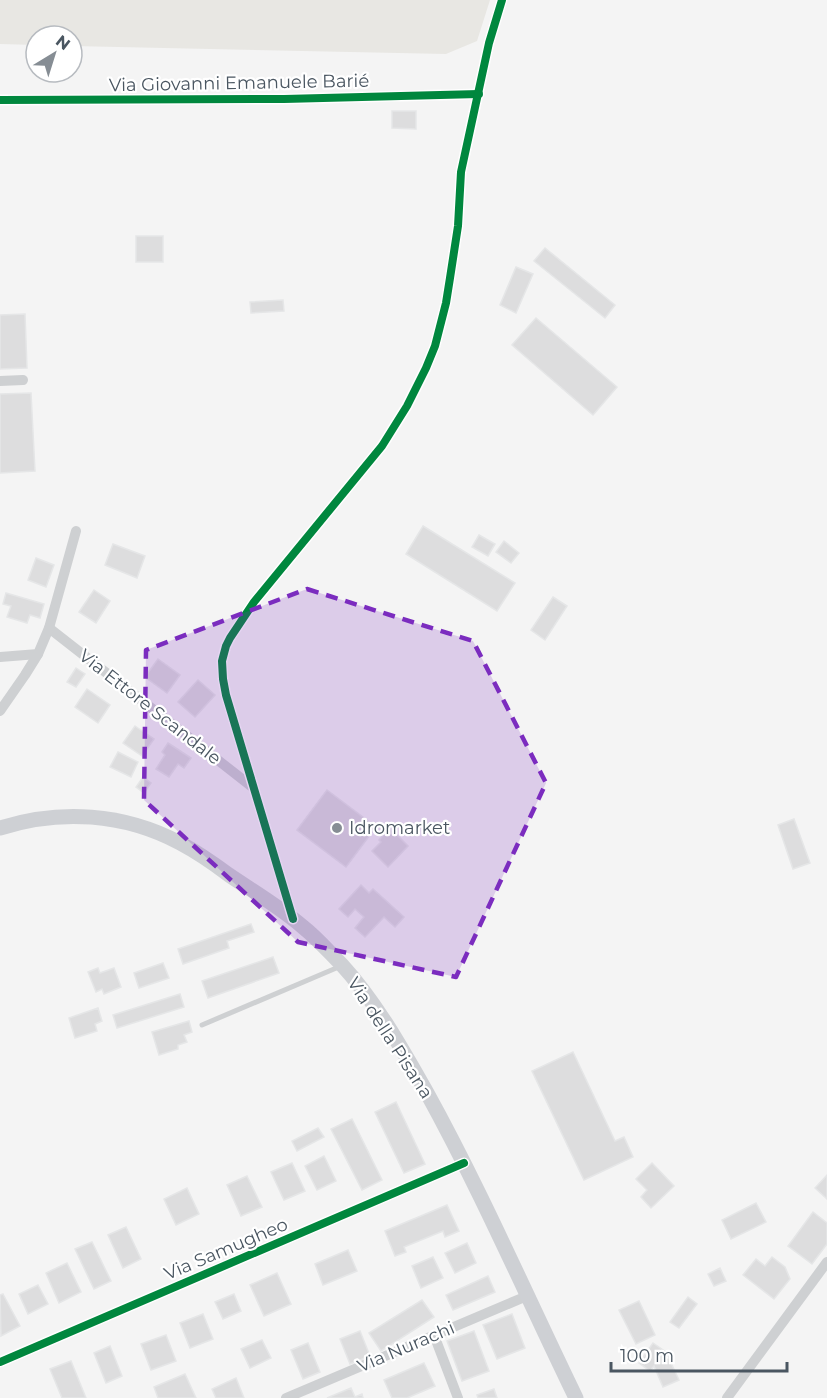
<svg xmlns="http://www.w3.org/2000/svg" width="827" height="1398" font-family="Montserrat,sans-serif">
<rect width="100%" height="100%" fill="#f4f4f4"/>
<path fill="#e8e7e3" d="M0,0H490L477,41L446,54L72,46V36H36V45L0,44Z"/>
<g fill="#ddddde" stroke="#e5e6e7" stroke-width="1.5">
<path d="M392,111H416V129L392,128Z"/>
<rect x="136" y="236" width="27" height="26"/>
<path d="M545,248L615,305L605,318L534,261Z"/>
<path d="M516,267L533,274L516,313L500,305Z"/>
<path d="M283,300L284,311L251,313L250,302Z"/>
<path d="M25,314L27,368L0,369V315Z"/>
<path d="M536,318L617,387L593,415L512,345Z"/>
<path d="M31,393L35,471L0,473V394Z"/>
<path d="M423,526L515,583L497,611L406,554Z"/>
<path d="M479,535L495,544L488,556L472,547Z"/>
<path d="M504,541L519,553L511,563L496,552Z"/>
<path d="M113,544L145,556L137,578L105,565Z"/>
<path d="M36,558L54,565L46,587L28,580Z"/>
<path d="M94,590L110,601L96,623L79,612Z"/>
<path d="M6,593L44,604L40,618L30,615L27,623L7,617L11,606L3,604Z"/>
<path d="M553,597L567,606L545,640L531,630Z"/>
<path d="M158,659L180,675L167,693L145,677Z"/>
<path d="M76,668L85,674L76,687L67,682Z"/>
<path d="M198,680L215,695L195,717L178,702Z"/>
<path d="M87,689L110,705L98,723L75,707Z"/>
<path d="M135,726L154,739L142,756L123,743Z"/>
<path d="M168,743L191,758L184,768L178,764L169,777L156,769L165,755L162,752Z"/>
<path d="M118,752L138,762L131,777L110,767Z"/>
<path d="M143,777L151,783L144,793L136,787Z"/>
<path d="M327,790L376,827L346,867L297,830Z"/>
<path d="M794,819L810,863L793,869L778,825Z"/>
<path d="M390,828L408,846L388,867L372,851L381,842L379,840Z"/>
<path d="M361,885L369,893L373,889L404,917L395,927L384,917L365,937L355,928L364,917L355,909L348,917L339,909Z"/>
<path d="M251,924L254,932L227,941L229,948L183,964L178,949Z"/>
<path d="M273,957L279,973L208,998L202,981Z"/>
<path d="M163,963L169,978L139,988L134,973Z"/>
<path d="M98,968L100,973L114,968L121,987L104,994L102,989L96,992L88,972Z"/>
<path d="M180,994L184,1007L117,1028L113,1015Z"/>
<path d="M98,1008L102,1021L95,1024L97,1031L75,1038L69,1018Z"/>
<path d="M189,1021L192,1032L184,1035L187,1042L178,1045V1049L159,1055L152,1032Z"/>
<path d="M573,1052L615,1141L624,1137L633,1157L584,1180L532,1071Z"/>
<path d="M396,1102L425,1164L404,1173L375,1112Z"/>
<path d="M352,1119L382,1180L362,1190L331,1129Z"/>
<path d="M318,1128L324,1137L297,1151L292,1141Z"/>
<path d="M324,1156L336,1181L317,1190L305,1166Z"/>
<path d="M292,1163L305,1191L284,1200L271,1172Z"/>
<path d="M652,1163L674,1186L651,1208L641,1197L647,1190L636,1179Z"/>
<path d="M827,1175V1199L815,1188Z"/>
<path d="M247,1176L262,1207L241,1216L227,1185Z"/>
<path d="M187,1188L199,1214L176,1225L164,1199Z"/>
<path d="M756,1203L766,1222L731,1239L722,1220Z"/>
<path d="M447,1205L459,1231L445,1237L443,1231L404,1247L406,1252L395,1256L385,1231Z"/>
<path d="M813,1212L827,1223V1244L812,1264L788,1246Z"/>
<path d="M126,1227L141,1259L123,1268L108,1235Z"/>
<path d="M92,1242L111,1281L94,1289L75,1249Z"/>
<path d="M467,1243L476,1263L455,1273L445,1253Z"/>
<path d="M348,1250L357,1271L323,1285L315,1264Z"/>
<path d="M433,1257L443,1278L421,1288L412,1266Z"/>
<path d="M772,1257L785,1267L790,1279L774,1299L743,1275L756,1259L765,1266Z"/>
<path d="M67,1263L81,1292L59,1303L46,1273Z"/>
<path d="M720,1268L726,1281L714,1286L708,1274Z"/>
<path d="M277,1273L291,1304L264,1316L250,1285Z"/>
<path d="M488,1276L495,1292L453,1310L446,1295Z"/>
<path d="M38,1285L48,1304L28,1314L19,1294Z"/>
<path d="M3,1294L20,1326L1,1336L0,1295Z"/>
<path d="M234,1294L241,1311L223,1319L215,1302Z"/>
<path d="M688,1297L697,1304L679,1328L670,1322Z"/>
<path d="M422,1300L434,1317L381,1351L369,1333Z"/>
<path d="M639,1301L655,1335L636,1344L619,1310Z"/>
<path d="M203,1314L213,1339L190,1348L180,1323Z"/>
<path d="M512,1314L525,1348L497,1359L483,1325Z"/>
<path d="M360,1331L370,1356L350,1364L340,1339Z"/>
<path d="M474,1331L489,1371L462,1381L447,1341Z"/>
<path d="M166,1335L176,1361L151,1370L141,1344Z"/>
<path d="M262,1340L271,1358L250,1368L241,1349Z"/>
<path d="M308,1343L320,1372L303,1379L291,1350Z"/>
<path d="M653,1343L666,1352L679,1380L663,1387L654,1366L650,1371L639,1363Z"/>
<path d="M110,1346L122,1376L106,1383L94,1353Z"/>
<path d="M71,1361L86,1398H62L50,1369Z"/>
<path d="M424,1363L435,1386L407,1398H392L384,1380Z"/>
<path d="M185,1374L196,1398H158L154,1387Z"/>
<path d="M236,1378L244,1398H216L212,1389Z"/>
<path d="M351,1388L355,1397L362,1394L363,1398H327Z"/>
<path d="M494,1389L497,1398H478L477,1395Z"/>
</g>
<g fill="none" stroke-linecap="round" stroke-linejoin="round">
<path stroke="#ced0d2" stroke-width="5" d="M202,1025L341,966"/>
<g stroke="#ced0d2" stroke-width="10">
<path d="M0,100L284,99L479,94"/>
<path d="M0,381L23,380"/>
<path d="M49,628L251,786"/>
<path d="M0,657L38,654L49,628L76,531"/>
<path d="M0,711L25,675L38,654"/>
<path d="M293,919L226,695L223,679L222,661L226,646L230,638L254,602L382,446L407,406L426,368L435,346L446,303L450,278L458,226L461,172L489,43L502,0"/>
<path d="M434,1335L458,1398"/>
<path d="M0,1362L464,1163"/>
<path d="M286,1398L527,1296"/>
<path d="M727,1398L827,1262"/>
</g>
<path stroke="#ced0d4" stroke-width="15" d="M0,828C60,809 124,813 180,843C197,852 213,863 229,875C254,892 280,907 303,927C317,938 329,952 342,965C376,1002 402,1049 427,1093C481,1191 527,1297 576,1398"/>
<g stroke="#fff" stroke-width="11">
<g id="cycleway">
<path d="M0,100L284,99L479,94"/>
<path d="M293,919L226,695L223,679L222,661L226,646L230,638L254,602L382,446L407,406L426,368L435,346L446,303L450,278L458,226L461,172L489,43L502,0"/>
<path d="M0,1362L464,1163"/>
</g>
</g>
<use href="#cycleway" stroke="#00873e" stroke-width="8"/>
</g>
<path fill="#7b2cbf" fill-opacity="0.2" stroke="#7b2cbf" stroke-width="4.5" stroke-dasharray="12 8" stroke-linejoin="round" d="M307,589L473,641L546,783L456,977L298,942L144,800L146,650Z"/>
<circle fill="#868d94" stroke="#fff" stroke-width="2" cx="337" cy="828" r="6"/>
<g text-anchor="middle" stroke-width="4.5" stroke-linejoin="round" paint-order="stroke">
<g font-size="18" fill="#4a5661" stroke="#fff">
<text transform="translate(239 83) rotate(-1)" y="6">Via Giovanni Emanuele Barié</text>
<text transform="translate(150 707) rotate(38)" y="6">Via Ettore Scandale</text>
<text transform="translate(390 1038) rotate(57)" y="6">Via della Pisana</text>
<text transform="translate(226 1249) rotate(-23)" y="6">Via Samugheo</text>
<text transform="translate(406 1347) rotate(-23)" y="6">Via Nurachi</text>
</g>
<g font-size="18" fill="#4a5661" stroke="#fff" text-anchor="start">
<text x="349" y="834">Idromarket</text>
</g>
</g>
<g transform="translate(54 54) rotate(38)"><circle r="28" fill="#ffffff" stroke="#b7bbc0" stroke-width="1.5"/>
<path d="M0-4.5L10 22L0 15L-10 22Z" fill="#868d94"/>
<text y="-9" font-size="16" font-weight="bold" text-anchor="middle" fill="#4a5661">N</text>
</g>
<path d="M611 1362v9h176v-9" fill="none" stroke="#4a5661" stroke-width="3"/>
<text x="620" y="1362" font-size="18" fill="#4a5661" stroke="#ffffff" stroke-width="4.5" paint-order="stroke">100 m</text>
</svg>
